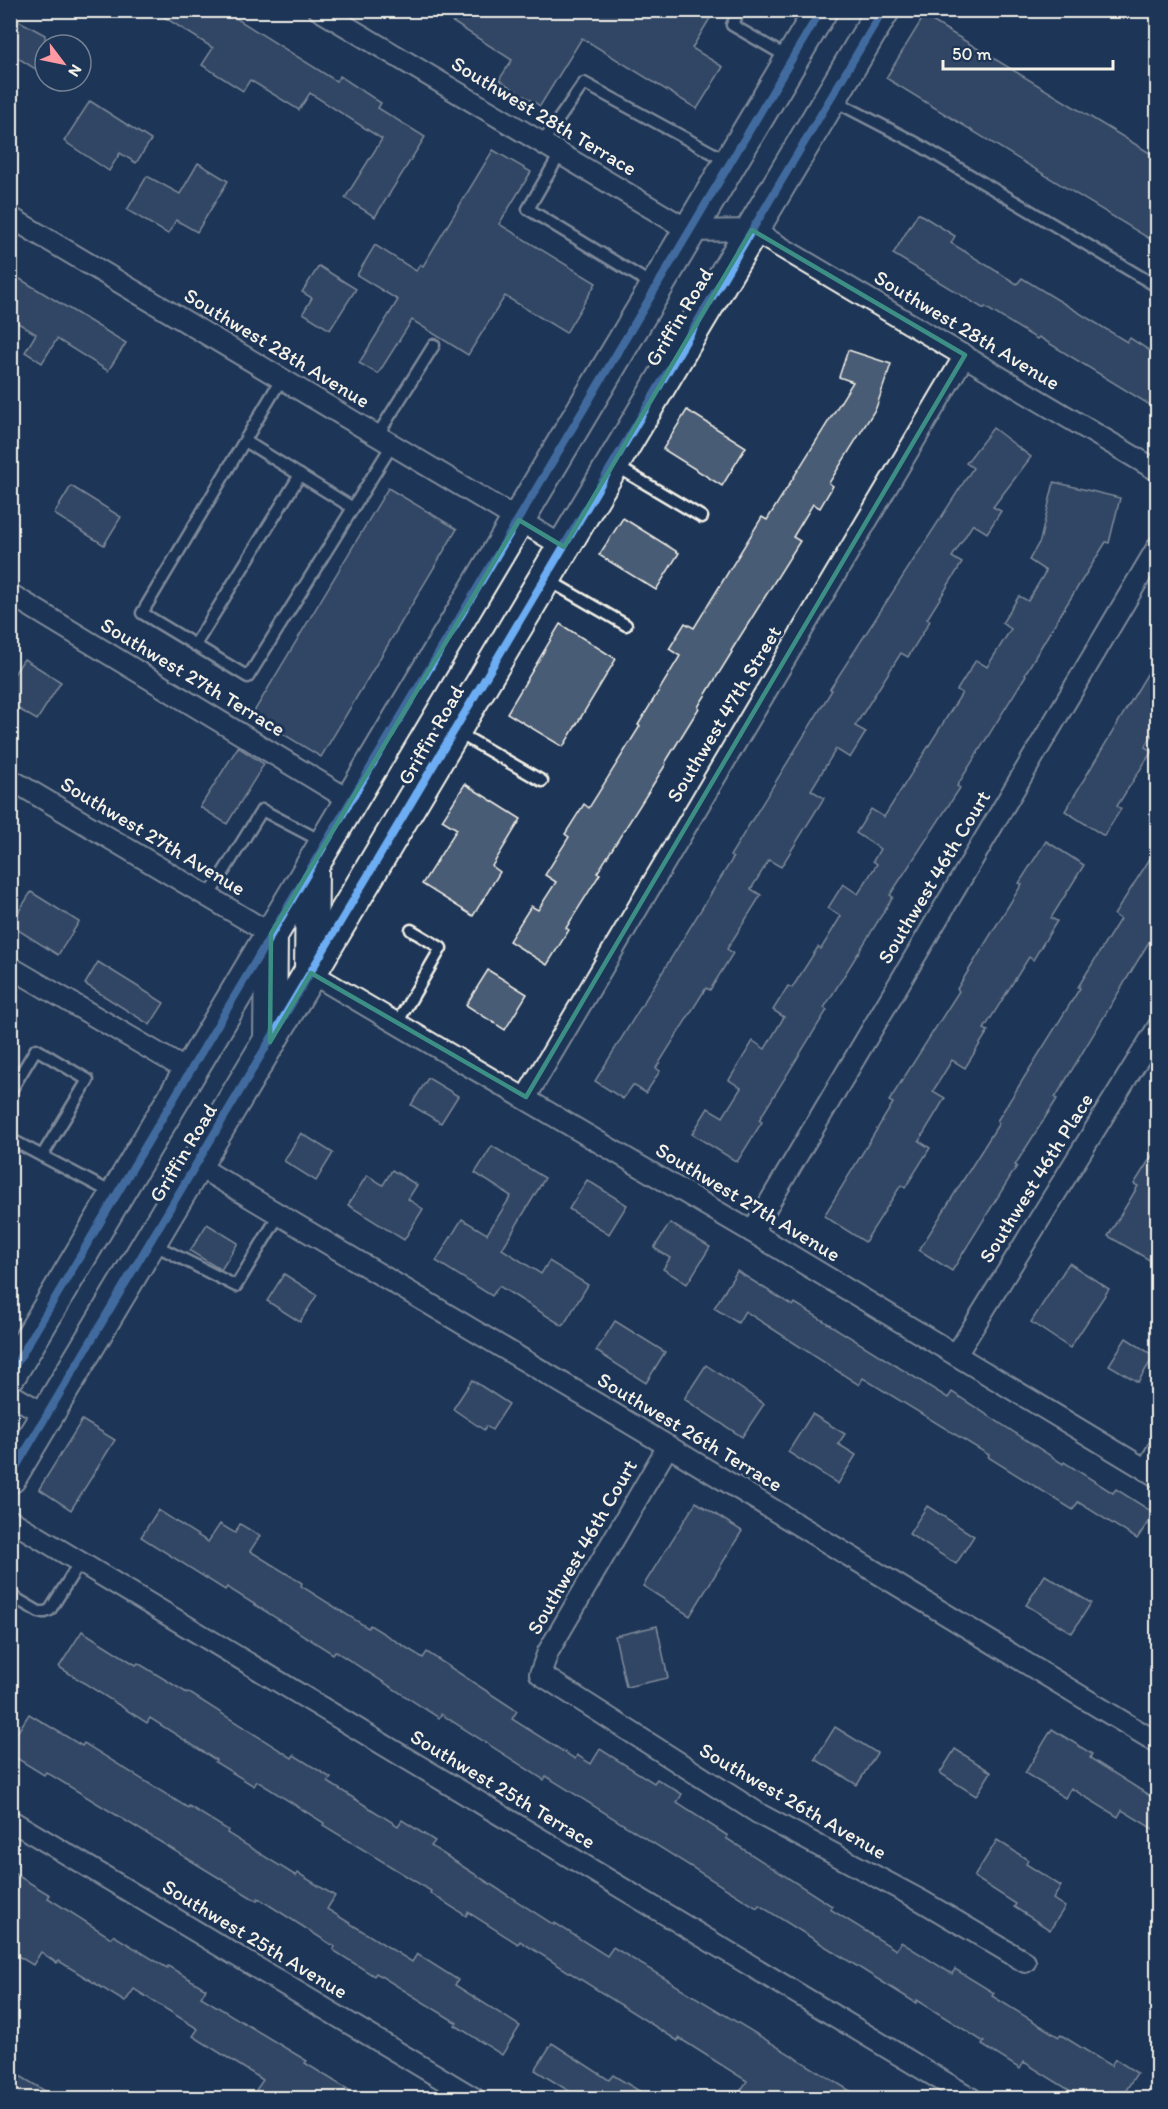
<svg xmlns="http://www.w3.org/2000/svg" width="1168" height="2109" font-family="Itim,sans-serif">
<rect width="100%" height="100%" fill="#1d3557"/>
<filter id="ink" filterUnits="userSpaceOnUse"><feTurbulence type="fractalNoise" baseFrequency=".0167" numOctaves="2"/><feDisplacementMap in="SourceGraphic" scale="12" xChannelSelector="R" yChannelSelector="G"/><feConvolveMatrix kernelMatrix="1 2 1 2 8 2 1 2 1" color-interpolation-filters="sRGB"/></filter>
<g filter="url(#ink)">
<g fill="#485b74" stroke="#f4f1e8" stroke-width="1.5">
<path d="M153,10H223L336,81L340,76L381,103L378,108L425,137L375,217L345,198L382,139L310,93L299,110L250,80L243,91L202,65L213,48Z"/>
<path d="M434,10H715L692,48L723,67L697,109L582,38L540,106L499,80L512,60Z"/>
<path d="M10,16L45,35V75L10,53Z"/>
<path d="M924,16L1158,158V244L886,78Z"/>
<path d="M90,101L151,140L136,163L120,153L109,171L64,141Z"/>
<path d="M493,150L531,172L499,224L596,283L566,333L505,296L468,355L412,320L378,374L359,363L398,300L357,275L375,245L416,271L420,264L423,266Z"/>
<path d="M198,163L228,181L197,232L176,220L168,234L127,210L147,176L180,194Z"/>
<path d="M918,213L955,236L951,243L1017,284L1022,278L1127,342L1130,338L1158,356V410L1039,337L1037,339L985,307L984,309L893,254Z"/>
<path d="M319,266L356,289L330,330L303,313L312,298L302,292Z"/>
<path d="M10,273L126,343L108,371L57,339L42,363L25,352L36,334L10,318Z"/>
<path d="M848,350L891,364L876,408L829,483L833,486L820,508L813,504L793,537L800,541L731,651L732,652L698,707L699,708L665,763L666,764L597,873L600,874L566,928L569,930L547,965L509,941L531,906L538,910L556,882L545,875L569,837L565,834L584,804L589,808L640,726L638,725L680,656L669,649L685,623L694,628L762,517L767,520L853,382L839,377Z"/>
<path d="M687,410L746,447L722,486L663,449Z"/>
<path d="M993,428L1031,457L993,507L1001,511L987,533L973,524L952,557L962,563L927,619L930,621L908,657L901,653L855,726L866,732L850,758L836,749L811,790L824,798L781,867L769,860L751,889L761,895L727,949L733,953L710,990L706,988L656,1068L660,1071L646,1093L633,1085L623,1099L595,1081L733,858L730,856L832,690L830,689L973,468L966,463Z"/>
<path d="M1054,482L1120,498L1109,543L1106,542L1057,620L1025,674L1026,675L957,786L960,788L890,895L893,897L824,1008L827,1010L759,1120L762,1122L737,1162L692,1134L708,1108L723,1117L741,1088L729,1080L753,1041L765,1049L784,1017L773,1010L788,986L792,988L818,947L821,949L841,916L828,908L843,884L858,894L877,864L873,861L880,849L856,833L871,809L884,817L962,693L957,690L976,660L987,667L1011,629L1002,623L1019,596L1028,601L1046,571L1029,560L1040,541Z"/>
<path d="M71,486L121,517L104,545L54,514Z"/>
<path d="M388,488L457,529L321,757L252,715Z"/>
<path d="M623,518L679,553L656,590L599,555Z"/>
<path d="M560,624L616,659L563,747L507,713Z"/>
<path d="M1158,656V726L1145,747L1152,751L1117,806L1121,809L1104,836L1065,811Z"/>
<path d="M24,659L61,682L37,720L10,704V680Z"/>
<path d="M238,747L264,764L227,824L200,807Z"/>
<path d="M465,784L521,819L492,866L500,872L473,916L422,884L457,829L442,820Z"/>
<path d="M1046,841L1084,865L1051,918L1057,921L1033,960L1029,957L984,1029L988,1031L965,1068L952,1060L933,1091L945,1098L919,1141L930,1148L905,1188L901,1185L865,1242L824,1216L893,1103L889,1101L959,991L957,989L1022,884L1019,883Z"/>
<path d="M1158,846V927L1055,1098L1057,1099L1015,1165L1017,1166L952,1271L919,1250L999,1123L997,1121L1080,988L1078,987L1120,919L1114,915Z"/>
<path d="M31,892L79,922L58,955L10,925Z"/>
<path d="M98,962L164,1003L150,1025L85,984Z"/>
<path d="M488,970L527,994L505,1030L466,1005Z"/>
<path d="M428,1078L458,1096L441,1123L411,1105Z"/>
<path d="M301,1133L333,1153L316,1181L284,1161Z"/>
<path d="M492,1146L545,1178L502,1249L541,1274L549,1261L588,1285L563,1326L499,1286L492,1296L436,1261L462,1219L487,1234L511,1196L475,1173Z"/>
<path d="M1158,1146V1265L1108,1236L1138,1186L1134,1184Z"/>
<path d="M392,1170L417,1185L408,1199L423,1209L404,1240L348,1205L367,1175L383,1185Z"/>
<path d="M587,1180L627,1205L609,1234L569,1209Z"/>
<path d="M670,1223L710,1247L687,1284L663,1269L670,1258L654,1248Z"/>
<path d="M207,1224L238,1243L221,1270L190,1251Z"/>
<path d="M1069,1263L1109,1289L1070,1348L1031,1322Z"/>
<path d="M737,1271L793,1306L795,1303L948,1398L952,1392L1063,1464L1064,1462L1113,1493L1116,1489L1154,1513L1137,1539L1078,1502L1073,1510L988,1457L989,1455L863,1378L859,1385L745,1311L738,1323L714,1308Z"/>
<path d="M284,1274L317,1295L300,1322L267,1301Z"/>
<path d="M615,1321L665,1352L646,1383L596,1351Z"/>
<path d="M1126,1338L1154,1356L1138,1382L1109,1365Z"/>
<path d="M706,1365L764,1404L742,1437L684,1399Z"/>
<path d="M472,1380L509,1404L492,1430L486,1426L484,1430L453,1409Z"/>
<path d="M812,1414L845,1434L838,1444L856,1455L838,1484L788,1452Z"/>
<path d="M82,1420L115,1440L71,1510L39,1489Z"/>
<path d="M696,1502L742,1531L690,1616L643,1586Z"/>
<path d="M927,1506L974,1536L956,1564L909,1534Z"/>
<path d="M158,1510L208,1542L220,1524L235,1533L240,1524L260,1536L250,1551L302,1583L301,1586L368,1628L370,1625L423,1658L427,1652L517,1711L512,1719L575,1759L577,1755L591,1764L600,1749L654,1783L657,1779L682,1794L677,1803L728,1836L726,1838L832,1906L830,1909L896,1950L901,1942L952,1974L955,1969L994,1993L992,1996L1059,2037L1061,2035L1111,2066L1115,2059L1137,2073L1121,2098H1082L1024,2062L1020,2069L982,2045L984,2042L917,2000L916,2003L759,1905L757,1908L546,1776L544,1780L441,1714L439,1718L335,1651L333,1654L227,1587L225,1590L141,1537Z"/>
<path d="M1045,1575L1091,1603L1072,1633L1026,1605Z"/>
<path d="M657,1626L668,1678L626,1687L615,1636Z"/>
<path d="M82,1631L136,1665L138,1663L187,1693L188,1692L292,1758L294,1755L331,1778L328,1782L398,1826L402,1820L435,1841L431,1846L554,1925L555,1923L607,1956L613,1947L862,2098H736L747,2081L679,2038L678,2041L520,1941L518,1944L468,1912L466,1916L430,1893L431,1891L323,1825L324,1823L257,1781L254,1786L215,1762L216,1760L150,1718L147,1723L59,1667Z"/>
<path d="M29,1714L82,1746L84,1743L188,1808L189,1806L228,1830L227,1833L296,1876L298,1873L335,1896L327,1909L412,1962L417,1954L458,1980L455,1985L520,2026L502,2055L455,2025L457,2023L376,1973L374,1976L333,1950L335,1947L258,1898L257,1901L46,1772L44,1775L10,1754V1744Z"/>
<path d="M835,1727L877,1753L857,1785L815,1759Z"/>
<path d="M1052,1729L1092,1754L1090,1758L1158,1801V1832L1122,1810L1118,1817L1071,1788L1065,1798L1025,1773Z"/>
<path d="M955,1749L991,1772L976,1796L940,1773Z"/>
<path d="M997,1840L1028,1860L1026,1864L1061,1886L1053,1899L1065,1907L1050,1930L1014,1907L1016,1904L974,1877Z"/>
<path d="M10,1871L50,1895L48,1898L111,1938L113,1935L167,1968L168,1966L206,1989L201,1997L307,2061L305,2063L362,2098H269L256,2090L263,2080L193,2036L198,2029L134,1989L125,2002L59,1961L57,1963L41,1952L33,1965L10,1951Z"/>
<path d="M552,2043L609,2080L613,2075L651,2098H580L535,2070Z"/>
<path d="M10,2070L57,2098H10Z"/>
</g>
<g fill="none" stroke-linecap="round" stroke-linejoin="round">
<g stroke="#f4f1e8" stroke-width="15">
<g id="lane">
<path d="M740,10L732,25L789,58"/>
<path d="M833,100L916,143L1158,287"/>
<path d="M542,143L584,83L727,161"/>
<path d="M560,154L528,209L653,285"/>
<path d="M377,436L434,345"/>
<path d="M245,441L353,508L248,677L142,613L282,378"/>
<path d="M616,466L702,517"/>
<path d="M353,508L392,445"/>
<path d="M548,580L626,625"/>
<path d="M195,645L300,475"/>
<path d="M455,731L542,781"/>
<path d="M208,897L262,810L323,842"/>
<path d="M397,1023L441,948L411,930"/>
<path d="M10,1092L36,1049L88,1080L42,1156"/>
<path d="M10,1139L114,1194"/>
<path d="M153,1244L236,1286L279,1215"/>
<path d="M10,1595L39,1612H45L50,1610L80,1562"/>
</g>
</g>
<g stroke="#f4f1e8" stroke-width="24">
<g id="street">
<path d="M319,10L690,231L752,230L1158,471"/>
<path d="M10,217L564,547"/>
<path d="M10,594L351,801"/>
<path d="M10,779L271,934"/>
<path d="M10,967L190,1072"/>
<path d="M311,973L752,1232L1158,1477"/>
<path d="M526,1097L965,355"/>
<path d="M196,1165L668,1446L1158,1743"/>
<path d="M752,1232L1158,546"/>
<path d="M956,1355L1158,1027"/>
<path d="M10,1394L48,1416"/>
<path d="M668,1446L548,1652L540,1674L761,1815L922,1901L1025,1962"/>
<path d="M1146,1470L1158,1449"/>
<path d="M10,1520L971,2098"/>
<path d="M10,1820L474,2098"/>
</g>
</g>
<g stroke="#f4f1e8" stroke-width="36">
<g id="primary">
<path d="M311,973L312,867"/>
<path d="M270,1041L271,934"/>
<path d="M10,1374L821,10"/>
<path d="M10,1477L883,10"/>
</g>
</g>
<use href="#lane" stroke="#1d3557" stroke-width="10"/>
<use href="#street" stroke="#1d3557" stroke-width="20"/>
<use href="#primary" stroke="#1d3557" stroke-width="32"/>
<g stroke="#1d3557" stroke-width="11">
<g id="cycleway">
<path d="M10,1374L821,10"/>
<path d="M10,1477L883,10"/>
</g>
</g>
<use href="#cycleway" stroke="#6dadf4" stroke-width="8"/>
</g>
</g>
<path d="M0 0H1168V2109H0ZM752,230L965,355L526,1097L311,973L270,1042L271,934L519,520L564,547Z" fill="#1d3557" fill-opacity=".55" fill-rule="evenodd"/>
<path fill="none" stroke="#3d8f86" stroke-width="4.5" stroke-linejoin="round" d="M752,230L965,355L526,1097L311,973L270,1042L271,934L519,520L564,547Z"/>
<g text-anchor="middle" stroke-width="6" stroke-linejoin="round" paint-order="stroke">
<g font-size="21" fill="#f4f1e8" stroke="#1d3557">
<text transform="translate(544 116) rotate(31)" y="7">Southwest 28th Terrace</text>
<text transform="translate(679 317) rotate(-59)" y="7">Griffin Road</text>
<text transform="translate(967 330) rotate(31)" y="7">Southwest 28th Avenue</text>
<text transform="translate(277 348) rotate(31)" y="7">Southwest 28th Avenue</text>
<text transform="translate(193 677) rotate(31)" y="7">Southwest 27th Terrace</text>
<text transform="translate(724 714) rotate(-59)" y="7">Southwest 47th Street</text>
<text transform="translate(431 735) rotate(-60)" y="7">Griffin Road</text>
<text transform="translate(153 836) rotate(31)" y="7">Southwest 27th Avenue</text>
<text transform="translate(934 877) rotate(-59)" y="7">Southwest 46th Court</text>
<text transform="translate(183 1153) rotate(-59)" y="7">Griffin Road</text>
<text transform="translate(1036 1178) rotate(-58)" y="7">Southwest 46th Place</text>
<text transform="translate(748 1202) rotate(31)" y="7">Southwest 27th Avenue</text>
<text transform="translate(690 1432) rotate(31)" y="7">Southwest 26th Terrace</text>
<text transform="translate(582 1547) rotate(-60)" y="7">Southwest 46th Court</text>
<text transform="translate(503 1789) rotate(31)" y="7">Southwest 25th Terrace</text>
<text transform="translate(793 1801) rotate(30)" y="7">Southwest 26th Avenue</text>
<text transform="translate(255 1939) rotate(31)" y="7">Southwest 25th Avenue</text>
</g>
</g>
<rect width="1168" height="2109" fill="none" stroke="#1d3557" stroke-width="36"/>
<rect x="18" y="18" width="1132" height="2073" fill="none" stroke="#f4f1e8" stroke-width="2" filter="url(#ink)"/>
<g transform="translate(63 63) rotate(122)"><circle r="28" fill="#1d3557" stroke="#738091" stroke-width="1.5"/>
<path d="M0-4.5L10 22L0 15L-10 22Z" fill="#ff9aa2"/>
<text y="-9" font-size="16" font-weight="bold" text-anchor="middle" fill="#f4f1e8">N</text>
</g>
<path d="M943 60v9h170v-9" fill="none" stroke="#f4f1e8" stroke-width="3"/>
<text x="952" y="60" font-size="18" fill="#f4f1e8" stroke="#1d3557" stroke-width="4.5" paint-order="stroke">50 m</text>
</svg>
